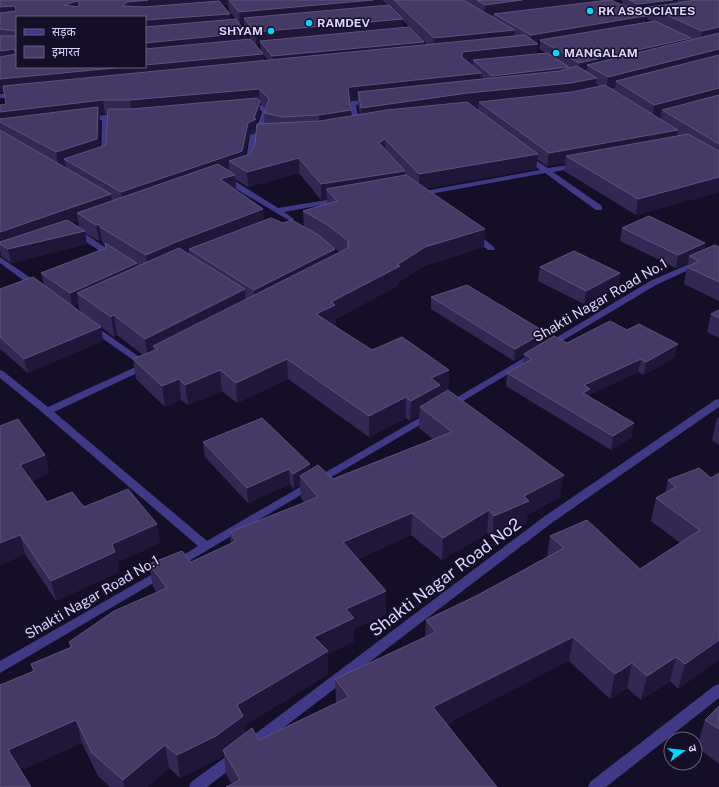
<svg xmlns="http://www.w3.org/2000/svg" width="719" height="787" font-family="'Public Sans','Noto Sans Devanagari',sans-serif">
<rect width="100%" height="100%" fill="#140f26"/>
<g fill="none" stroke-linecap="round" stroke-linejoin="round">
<g fill="#403986" fill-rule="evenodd">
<path d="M661,12L664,14L663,15L633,19L630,17Z"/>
<path d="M0,94L18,93L21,95L18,97L0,98Z"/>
<path d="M371,99L374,101L373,102L356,105L360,127L355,128L349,103L352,101Z"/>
<path d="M246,105H262L268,112L263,128L270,133L256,137L254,159L250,168H247L243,166L246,159L250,135L259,132L256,129L262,112L258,108L246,107Z"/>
<path d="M105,115H120L123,117L120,119L108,120L109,155L102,158L98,156L101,154L102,120L87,121L84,119L87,117Z"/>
<path d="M526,154L548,168L581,163V167L553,172L602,206V210H596L545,173L419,196L415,194L419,192L540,170L524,157V155Z"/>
<path d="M221,176H227L278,208L339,198L343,200L339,202L284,212L294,219L290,221L221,180Z"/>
<path d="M72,229H78L118,256L114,258H111L72,233Z"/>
<path d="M471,233H477L495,248L494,250H488L471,237Z"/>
<path d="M719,251V256L656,285L552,347H546L544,345L650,281Z"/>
<path d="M0,257L41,285L42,287L41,289H35L0,263Z"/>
<path d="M91,323L151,365L148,368L54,412L207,541L426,414H434L435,416L177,568L173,567L171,564L173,561L198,546L43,413L0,378V370L3,371L48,407L140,365L88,328L86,326Z"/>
<path d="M534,352L539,355L537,357L453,407L449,408L444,405Z"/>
<path d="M719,399V407L553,522L253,751L248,753L243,751L241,747L243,743L545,516L715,400Z"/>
<path d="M163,568L167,569L169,572L167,575L0,673V661Z"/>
<path d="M719,684V698L606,787H588L590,782L714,686Z"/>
<path d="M236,751L241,753L243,757L241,761L207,787H189L191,782L231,753Z"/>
</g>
</g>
<g fill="#332854" fill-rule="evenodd">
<path d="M0,0H719V192L636,215L564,171L565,163L547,166L537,159L536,169L426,188L484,247L424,266L399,282V285L336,319V325L334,326L372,350L449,370L448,390L439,394V396L560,497L527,515L526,524L492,538L487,533L442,560L411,535L358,559L386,614L354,629V641L328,654V674L244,726L245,734L259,740L336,703L335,679L425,637L426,620L476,596L547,557L550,536L640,569L680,543L651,521L656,498L665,493L668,480L699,468L719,659L678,689L670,681L641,700L627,688L610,699L569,661L232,784L226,774L224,755L219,759L180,778L169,768L147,787H110L98,776L82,743L21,770L0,787L33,671L31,664L70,647L69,642L157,593L153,587L149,564L191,562L231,544L230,532L305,503L301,498L300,485L294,489L290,484L248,503L205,457L203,442L310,470L333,479L433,439L419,428V416L410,421L406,418L369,437L288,379L237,403L222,391L188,405L181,400L165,407L136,379L133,359L143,355L117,335L114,337L101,327L103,341L28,373L0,349V289L44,285L41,273L105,248V245L103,244L102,241H99L85,233L87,244L11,263L1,256L0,250V105L6,104L4,92H0ZM612,0H622V5ZM383,1L387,5H383ZM223,5H228L229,11L240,24H244L245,30L256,44H260L261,51L247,39L246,33L231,20L230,14ZM648,12L647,19L653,21L644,23L645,16L637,13ZM403,21L428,45H424L403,28ZM536,42H540L539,49L546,53L537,54ZM263,54L268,60L264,61ZM481,76L484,79H481ZM596,84L600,87H596ZM350,100H358V106L360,115L351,116ZM260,103L266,109L264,113L265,124H256L260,112ZM478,106V110L474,107ZM100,114H108L106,145L100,147ZM661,116L660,119L657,117ZM256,132L255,144L250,154L244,156L249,135ZM65,164L66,168L62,165ZM299,173L321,200L327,199V204L303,211L304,227L283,223L264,221L263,209L236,190L235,179L248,187ZM78,221L79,228L72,223ZM328,243L339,252L335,254V249ZM78,304L80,312L72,306Z"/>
<path d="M622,228L705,243L704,250L719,247V301L684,284L688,263L676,268L620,241Z"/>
<path d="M540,267L620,273L618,286L584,304L538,281Z"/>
<path d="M431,297L543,342L567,343L675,357L644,375L638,372L589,395V397L632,437L611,450L506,386L507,373L523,364L524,355L514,361L431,309Z"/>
<path d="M719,310V338L707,332L711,314Z"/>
<path d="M719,417V445L712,440L717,418Z"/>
<path d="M0,426L45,455L49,473L32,481L47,502L84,507L160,543L117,562L119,572L56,601L25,554L0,565Z"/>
<path d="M719,706V764L697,747L705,720Z"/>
</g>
<g fill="#1f163a">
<path d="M148,0H228V5L129,14L123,6L127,2Z"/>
<path d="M373,0H383V11L244,18V24H240L239,12Z"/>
<path d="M522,0H609L494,14V15L484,16L485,5Z"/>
<path d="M673,0H678L677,9L649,7L648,12L636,13L638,4Z"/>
<path d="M77,1L79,13L64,5Z"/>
<path d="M15,6L17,18L0,19V7Z"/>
<path d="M230,14L231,26L145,32V20Z"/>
<path d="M645,16L643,24L540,40V42L530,43L531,35Z"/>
<path d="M403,19V31L260,41V44H256L255,32Z"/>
<path d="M719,27V39L700,43L702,31Z"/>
<path d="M515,30L514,42L434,50V38Z"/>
<path d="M246,33L247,46L145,56V43Z"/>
<path d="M691,38L689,47L587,65V70L578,72L579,63Z"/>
<path d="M424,42V52L273,66L272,56Z"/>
<path d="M538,44L537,56L473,60V64L461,65L462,52Z"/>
<path d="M14,49L17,62L0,64V51Z"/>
<path d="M719,49V61L616,81L615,88L606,90L608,77Z"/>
<path d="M263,54L264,67L0,92V79L125,67H145V65Z"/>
<path d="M569,67L568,75L491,84L492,76Z"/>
<path d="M481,73L480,86L358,92V100L350,101L348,89L350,87Z"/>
<path d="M597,78L595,92L479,102L478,106L361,122V108L468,93Z"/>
<path d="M719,88V101L662,110L661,116L652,118L654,105Z"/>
<path d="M259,89L260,112L256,124L257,131L249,135L243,164L229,161V169L123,205L121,192L132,114L130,100Z"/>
<path d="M103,100L105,114H100V153L64,159L65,164L58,166L56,152L0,122V112Z"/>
<path d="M351,110V124L319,129V115Z"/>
<path d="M678,130L676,143L566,156L565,163L547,166L549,153Z"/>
<path d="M385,139V154L379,143Z"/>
<path d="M538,154L536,169L419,190V174Z"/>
<path d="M299,158V173L248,187L247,172Z"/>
<path d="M405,171V186L326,189L327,199L321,200V184Z"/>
<path d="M235,175L236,190L220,179Z"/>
<path d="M719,177V192L636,215L638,199Z"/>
<path d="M111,194L113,209L77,213L78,221L4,247L0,244V232Z"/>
<path d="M263,209L264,225L189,249V254L177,259L148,272L146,255L176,242Z"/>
<path d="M99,224L102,241H99L96,225Z"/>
<path d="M485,229L484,247L424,266L399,282V285L336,319V325L316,333V314L331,302L397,265L425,247Z"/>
<path d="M85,231L87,244L11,263L8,249Z"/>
<path d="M705,243L702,257L689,256L688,263L676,268L678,255Z"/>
<path d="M335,249V263L255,303L254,290Z"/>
<path d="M137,263L139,277L77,293L78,304L72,306L70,293Z"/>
<path d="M620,273L618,286L584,304L586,291Z"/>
<path d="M245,289L246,309L158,349L153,346L154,356L148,359L145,339Z"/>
<path d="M114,315L117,335L114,337L111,317Z"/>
<path d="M101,327L103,341L28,373L24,359Z"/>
<path d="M545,332L543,343L524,354V355L514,361L515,349Z"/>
<path d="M678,344L675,357L644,375L646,362Z"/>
<path d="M287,359L288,379L237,403L236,383Z"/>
<path d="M641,359L638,372L589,395L588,402L581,406L584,385Z"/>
<path d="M220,370L222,391L188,405L185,385Z"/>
<path d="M449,370L448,390L439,394V405L420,407L419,416L410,421L411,401L431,378Z"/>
<path d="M179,379L181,400L165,407L162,386Z"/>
<path d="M406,397V418L369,437V416Z"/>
<path d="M634,423L632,437L611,450L613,436Z"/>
<path d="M45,455L49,473L24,484L20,465Z"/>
<path d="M310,464L311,479L300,476V485L294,489L293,474Z"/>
<path d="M289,469L290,484L248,503L247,488Z"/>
<path d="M564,475L560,497L527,515L526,524L492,538L494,516L524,496Z"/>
<path d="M489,510L487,533L442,560L443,538Z"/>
<path d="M412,513L411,535L344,565L343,542Z"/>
<path d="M157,524L160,543L117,562L119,572L56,601L51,581L112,544Z"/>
<path d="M20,535L25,554L0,565V543Z"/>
<path d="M386,591V614L354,629V641L328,654V674L244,726L245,739L223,750L224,755L219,759L180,778L177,755L237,705L346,609Z"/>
<path d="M573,637L569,661L432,732L433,707Z"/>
<path d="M719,640V659L678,689L685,664Z"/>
<path d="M676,657L670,681L641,700L647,676Z"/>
<path d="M632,663L627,688L610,699L615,674Z"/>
<path d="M76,720L82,743L15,773L8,750Z"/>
<path d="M165,745L169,768L147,787H124L123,780Z"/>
</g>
<g fill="#453a66" stroke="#5c527e" fill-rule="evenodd">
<path d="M0,0H148L127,2L123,6L144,7L219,1L230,14L145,20V17H17V67H125L0,79V57L16,54L14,49L0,51V36H15L16,31L0,29V13L16,11L15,6L0,7ZM77,1L80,4L78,7L64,5Z"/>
<path d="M229,0H373L239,12Z"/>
<path d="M394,0H463L515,30L434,38Z"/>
<path d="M477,0H522L485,5Z"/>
<path d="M609,0H611L631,9L632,12L645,16L531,35L494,14Z"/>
<path d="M629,0H673L638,4Z"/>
<path d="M691,0H719V27L702,31L649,7L691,1Z"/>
<path d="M389,5L403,19L255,32L244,18Z"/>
<path d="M236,19L246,33L145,43V27Z"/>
<path d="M655,21L691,38L579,63L540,40Z"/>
<path d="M409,27L424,42L272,56L260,41Z"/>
<path d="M719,33V49L608,77L587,65Z"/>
<path d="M525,35L538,44L462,52V57L481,73L350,87L348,89L351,110L319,115L283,117L264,113L269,99L259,89L130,100H103L0,112V105L6,104L3,86Z"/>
<path d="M251,39L263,54L145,65V49Z"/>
<path d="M547,53L569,67L492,76L473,60Z"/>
<path d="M719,55V88L654,105L616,81Z"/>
<path d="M577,66L597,78L571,83L468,93L361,108L358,92L559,71Z"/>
<path d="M605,85L678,130L549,153L479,102L572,92Z"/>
<path d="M719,95V144L662,110Z"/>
<path d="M257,98L260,101L254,118L256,119L248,123L242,151L121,192L64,159L106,145L108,109H131Z"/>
<path d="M467,102L538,154L419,174L385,139L379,143L405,171L321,184L299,158L247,172L229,161L250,154L255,144L257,124L320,121L387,110Z"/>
<path d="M98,107L97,139L56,152L0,122V119Z"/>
<path d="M0,130L111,194L0,232Z"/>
<path d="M688,134L719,151V177L638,199L566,156Z"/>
<path d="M218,164L235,175L220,179L263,209L176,242L146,255L100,227L99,224L96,225L77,213Z"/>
<path d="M406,175L485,229L425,247L397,265L400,266L331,302L335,305L316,314L372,350L402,337L449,370L431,378L440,385L411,401L406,397L369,416L287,359L236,383L220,370L185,385L179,379L162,386L133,359L158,349L153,346L348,248V241L328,225L303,211L337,201L326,189Z"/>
<path d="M649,216L705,243L678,255L622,228Z"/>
<path d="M271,218L283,223L292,220L320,236L335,249L254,290L189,249Z"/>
<path d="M67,220L85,231L8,249L0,244V242Z"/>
<path d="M105,243L137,263L70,293L41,273L106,248Z"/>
<path d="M715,245L719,247V282L687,267L699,261L689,256Z"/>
<path d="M179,248L245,289L145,339L114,315L111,317L77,293Z"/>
<path d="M574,251L620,273L586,291L540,267Z"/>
<path d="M33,277L101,327L24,359L0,337V289Z"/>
<path d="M467,285L545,332L515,349L431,297Z"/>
<path d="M719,310V318L711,314Z"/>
<path d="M610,321L627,330L639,324L678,344L646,362L641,359L584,385L590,389L583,393L634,423L613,436L507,373L532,359L524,354L554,336L567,343Z"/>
<path d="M448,390L564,475L524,496L529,501L494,516L489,510L443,538L412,513L343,542L386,591L346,609L354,618L314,637L328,651L237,705L243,716L216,736L177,755L165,745L123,780L92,753L76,720L8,750L31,787H0V685L34,671L31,664L72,647L69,642L114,611L167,588L149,564L182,551L191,562L236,541L230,532L318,497L300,476L318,465L333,479L452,432L420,407Z"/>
<path d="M262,418L310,464L293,474L289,469L247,488L203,442Z"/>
<path d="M18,419L45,455L20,465L47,502L72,492L84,507L128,489L157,524L112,544L115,552L51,581L20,535L0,543V426Z"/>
<path d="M699,468L711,478L719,473V640L685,664L676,657L647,676L632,663L615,674L573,637L433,707L497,787H226L240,780L223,750L252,728L259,740L349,697L335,679L436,632L426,620L476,596L564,548L550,536L587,520L640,569L700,530L656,498L676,487L668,480Z"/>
<path d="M719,706V729L705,720Z"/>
</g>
<g fill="#00d9ff" stroke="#140f26" stroke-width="1.5">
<circle cx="590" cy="11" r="4"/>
<circle cx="309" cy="23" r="4"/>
<circle cx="271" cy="31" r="4"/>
<circle cx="556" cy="53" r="4"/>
</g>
<g text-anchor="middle" stroke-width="3" stroke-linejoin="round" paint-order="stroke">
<g font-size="12" font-weight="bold" fill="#dbd4ff" stroke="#140f26" text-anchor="start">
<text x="598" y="15">RK ASSOCIATES</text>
<text x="317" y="27">RAMDEV</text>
<text x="263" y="35" text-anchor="end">SHYAM</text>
<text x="564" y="57">MANGALAM</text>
</g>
<g font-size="14" fill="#dbd4ff" stroke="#140f26">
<text transform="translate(600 300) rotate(-30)" y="5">Shakti Nagar Road No.1</text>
<text transform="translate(92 597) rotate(-30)" y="5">Shakti Nagar Road No.1</text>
</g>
<g font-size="17" fill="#dbd4ff" stroke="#140f26">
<text transform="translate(445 577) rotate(-37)" y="6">Shakti Nagar Road No2</text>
</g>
</g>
<rect x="16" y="16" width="130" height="52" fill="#140f26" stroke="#645e7d"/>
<rect x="24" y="29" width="20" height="6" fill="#403986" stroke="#645e7d"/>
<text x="52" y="36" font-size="12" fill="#dbd4ff">सड़क</text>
<rect x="24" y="46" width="20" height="12" fill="#453a66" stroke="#645e7d"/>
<text x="52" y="56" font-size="12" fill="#dbd4ff">इमारत</text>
<g transform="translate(683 751) rotate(75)"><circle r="19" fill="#140f26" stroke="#645e7d"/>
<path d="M0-3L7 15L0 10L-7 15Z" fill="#00d9ff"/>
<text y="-6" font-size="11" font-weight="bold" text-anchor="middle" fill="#dbd4ff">उ</text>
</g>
</svg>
